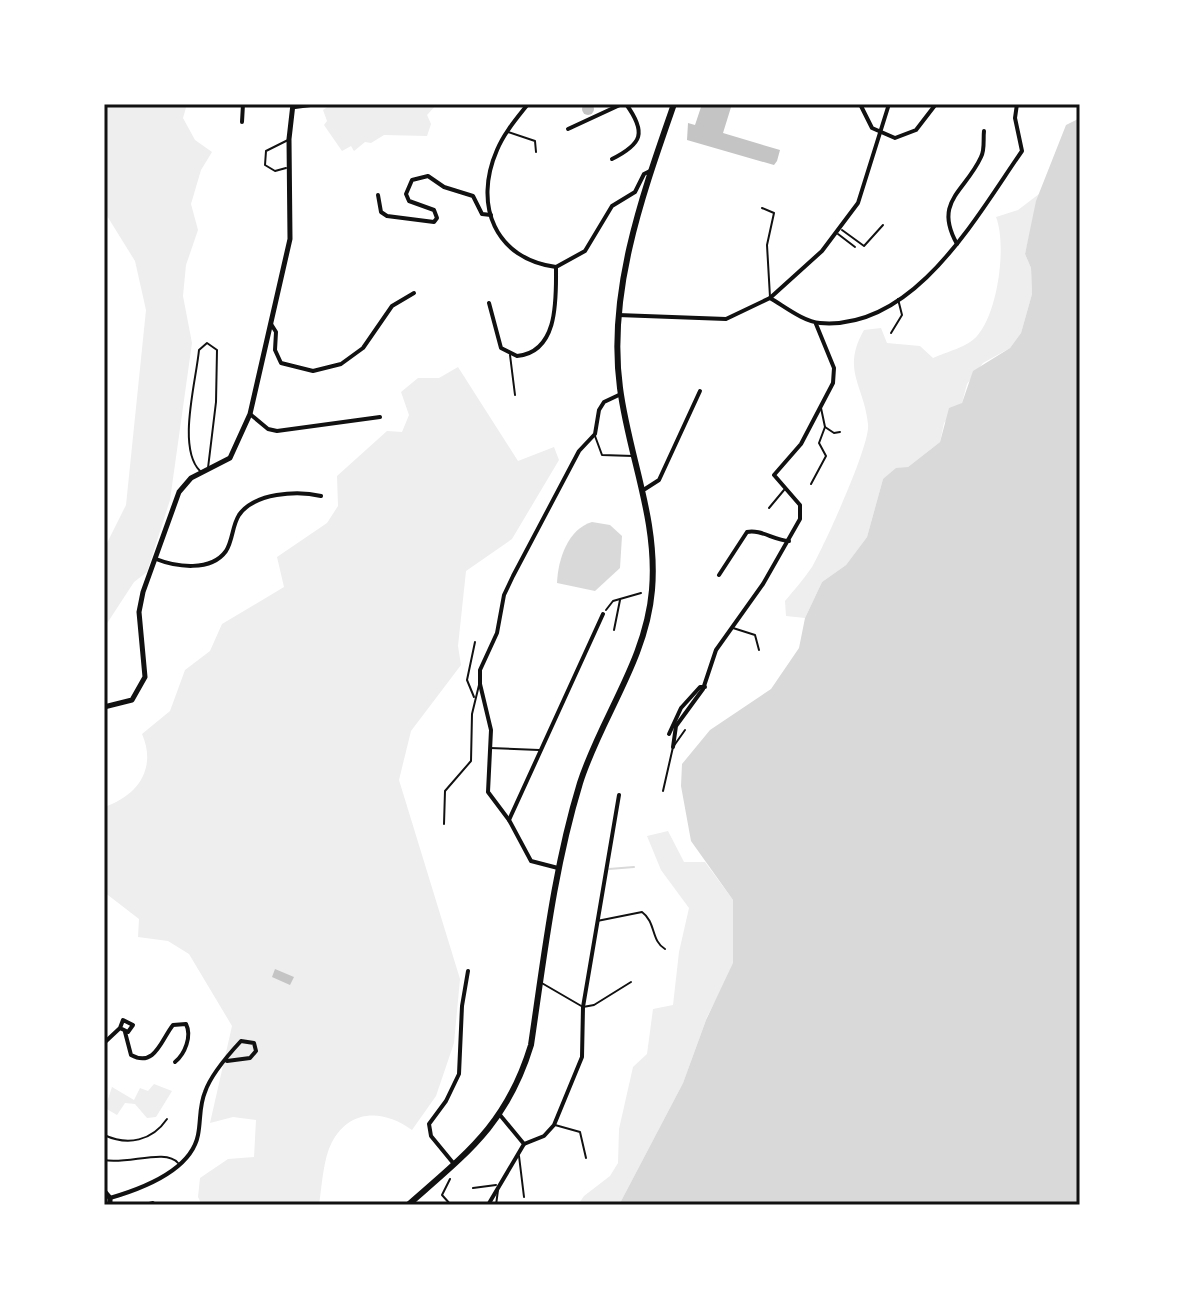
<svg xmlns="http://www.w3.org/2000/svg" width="1184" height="1309" font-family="Inter,sans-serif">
<rect width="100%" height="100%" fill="#fff"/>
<g fill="#eee">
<path d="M104,104H187L183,118L195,140L212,152L201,170L191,204L198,230L186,265L183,296L192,343L170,500L147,572L134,582L104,628V549L126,505L146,310L135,261L104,211Z"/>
<path d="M332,104H398V107L401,104H437L427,115L431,124L427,136L384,135L371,143L365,142L354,151L351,146L342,151L324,125L327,121L323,110Z"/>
<path d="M1039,194L1025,254L1031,268L1032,294L1021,333L1010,348L983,363L967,384L962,403L944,423L940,442L908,467L883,479L867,537L846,565L822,582L805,618L786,616L785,601C794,590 804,579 812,567C824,546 871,444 868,424C864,385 841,370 864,330L881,328L887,343L920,346L933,358C946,352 968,347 977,336C998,313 1007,245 996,217L1018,210Z"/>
<path d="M458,367L518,461L554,447L559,460L512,539L466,571L458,646L461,665L411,731L399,780L460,979L454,1043L436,1096L412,1130C383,1109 350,1109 332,1142C323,1159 322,1186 319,1205H202L198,1197L200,1178L228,1159L254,1157L256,1120L233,1117L210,1123L232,1026L189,954L168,941L138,937L139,919L104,892V807C138,796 157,768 142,734L170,711L185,670L210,651L222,624L284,587L277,557L327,523L338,506L337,476L387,431L402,432L409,415L401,392L418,378H439Z"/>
<path d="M668,831L684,862H705L733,900V966L707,1017L683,1083L619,1205H578L584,1196L610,1176L618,1163L619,1129L633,1067L647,1054L653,1009L673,1005L679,952L689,908L661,870L647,836Z"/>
<path d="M154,1084L172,1091L156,1117L147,1118L135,1104L125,1103L117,1115L105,1108L112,1087L134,1100L140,1088L148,1091Z"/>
</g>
<g fill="#d9d9d9">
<path d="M1080,118V1205H619L683,1083L706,1020L733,963V900L691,841L681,786L682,764L710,730L771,689L799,648L805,618L822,582L846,565L867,537L883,479L896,468L908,467L940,442L949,408L962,403L973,371L1010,348L1021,333L1032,294L1031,268L1025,254L1036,201L1066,125Z"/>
<path d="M592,522L610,525L622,536L620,568L595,591L557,583C558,559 568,529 592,522Z"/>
</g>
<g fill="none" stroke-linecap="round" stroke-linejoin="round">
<path stroke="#d9d9d9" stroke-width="2" d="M609,869L634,867"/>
</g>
<g fill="#c4c4c4">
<circle cx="588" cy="109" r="6"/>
<path d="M702,104H732L723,133L780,150L777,161L774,165L687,140L688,123L695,125Z"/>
<path d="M275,969L294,977L290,985L272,977Z"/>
</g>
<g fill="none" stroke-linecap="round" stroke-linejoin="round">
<g stroke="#111" stroke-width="2">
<path d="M606,610L613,601L641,593"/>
<path d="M614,630L620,600"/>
<path d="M450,1179L442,1195L451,1205"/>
</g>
<g stroke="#111" stroke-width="2">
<path d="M508,132L535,141L536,152"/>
<path d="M286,168L275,171L265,165L266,151L288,140"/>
<path d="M762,208L774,213L767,245L770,297"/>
<path d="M842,230L864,246L883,225"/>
<path d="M838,234L855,247"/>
<path d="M891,333L902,315L898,299"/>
<path d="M510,355L515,395"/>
<path d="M821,408L825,427L834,433L840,432"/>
<path d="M595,436L602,455L633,456"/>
<path d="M200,471C177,448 196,382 199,350L207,343L217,350L216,402L208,468"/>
<path d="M811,484L826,456L819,443L825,427"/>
<path d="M769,508L784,490"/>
<path d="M733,628L755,635L759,650"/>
<path d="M474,697L467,680L475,642"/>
<path d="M490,748L539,750"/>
<path d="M663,791L673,747L685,730"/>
<path d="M444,824L445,791L471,761L472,714L479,685"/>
<path d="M597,921L642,912C656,922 651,941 665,949"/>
<path d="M540,982L583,1007L594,1005L631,982"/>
<path d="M555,1125L580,1132L586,1158"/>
<path d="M104,1135C128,1146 152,1141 167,1119"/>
<path d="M519,1156L524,1197"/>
<path d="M104,1160C127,1165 166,1148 178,1163"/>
<path d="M473,1188L496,1185"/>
<path d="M141,1205L153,1202L158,1205"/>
<path d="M496,1205L498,1190"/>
</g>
<g stroke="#111" stroke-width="4">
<path d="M528,104C517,118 504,133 497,150C473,205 495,259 556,267"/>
<path d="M860,104L872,128L895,138L916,130L936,104"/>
<path d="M295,107L318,104"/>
<path d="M242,122L243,104"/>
<path d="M568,129L622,104"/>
<path d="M612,159C642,144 647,133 626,104"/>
<path d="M378,195L381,212L387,216L434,222L437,218L434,210L409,201L406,194L412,180L428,176L444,187L473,196L482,214L491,215"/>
<path d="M957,244C933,201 965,192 981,157C985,150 983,139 984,131"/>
<path d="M770,298C784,306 804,322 820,323C914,331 976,217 1022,151L1015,118L1017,104"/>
<path d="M489,303L501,348L517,356C559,352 556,298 556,267L585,251L612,206L635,192L644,174L650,171"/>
<path d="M618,315L726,319L770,298L822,251L858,203L889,104"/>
<path d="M271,324L276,332L275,350L281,363L313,371L341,364L363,348L392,306L414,293"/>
<path d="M250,414L268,429L277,431L380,417"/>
<path d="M645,489L659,480L700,391"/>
<path d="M156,559C176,567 211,572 226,551C233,540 232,526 239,515C254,493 297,490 321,496"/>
<path d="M719,575L747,532C760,529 774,540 789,541"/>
<path d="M669,734L681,708L700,687H705"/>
<path d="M673,747L676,726L703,689L716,650L763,584L800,519V505L774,475L801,444L833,383L834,368L816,324"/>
<path d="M509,820L603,614"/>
<path d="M558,868L531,861L509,820L488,792L491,730L480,684V670L497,633L504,595L513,576L579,451L595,434L599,410L604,402L621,394"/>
<path d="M125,1032L131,1055C155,1068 161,1040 173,1025L186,1024C192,1036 185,1054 175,1062"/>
<path d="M104,1043L120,1028L123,1020L133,1025L128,1032L120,1028"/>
<path d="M524,1144L544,1136L554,1125L582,1057L583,1007L619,795"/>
<path d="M454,1164L431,1136L429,1124L446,1101L459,1074L462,1006L468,971"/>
<path d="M110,1198C141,1189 191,1171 198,1135C201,1120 199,1106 205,1092C211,1074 228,1055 241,1041L254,1043L256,1051L250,1058L227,1061"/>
<path d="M488,1205L524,1144L500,1115"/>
</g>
<g stroke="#111" stroke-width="5">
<path d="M104,707L132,700L145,677L139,612L143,592L179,492L191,478L230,458L250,414L290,239L289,139L293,104"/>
<path d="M104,1191L110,1198V1205"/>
</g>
<path stroke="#111" stroke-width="6" d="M408,1205C467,1153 507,1124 531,1045C544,957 554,868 580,783C601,717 646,661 652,590C658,519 629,457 620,388C607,292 643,193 674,104"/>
</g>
<rect width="1184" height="1309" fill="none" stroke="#ffffff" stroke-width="212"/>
<rect x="106" y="106" width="972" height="1097" fill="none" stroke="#111" stroke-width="3"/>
</svg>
